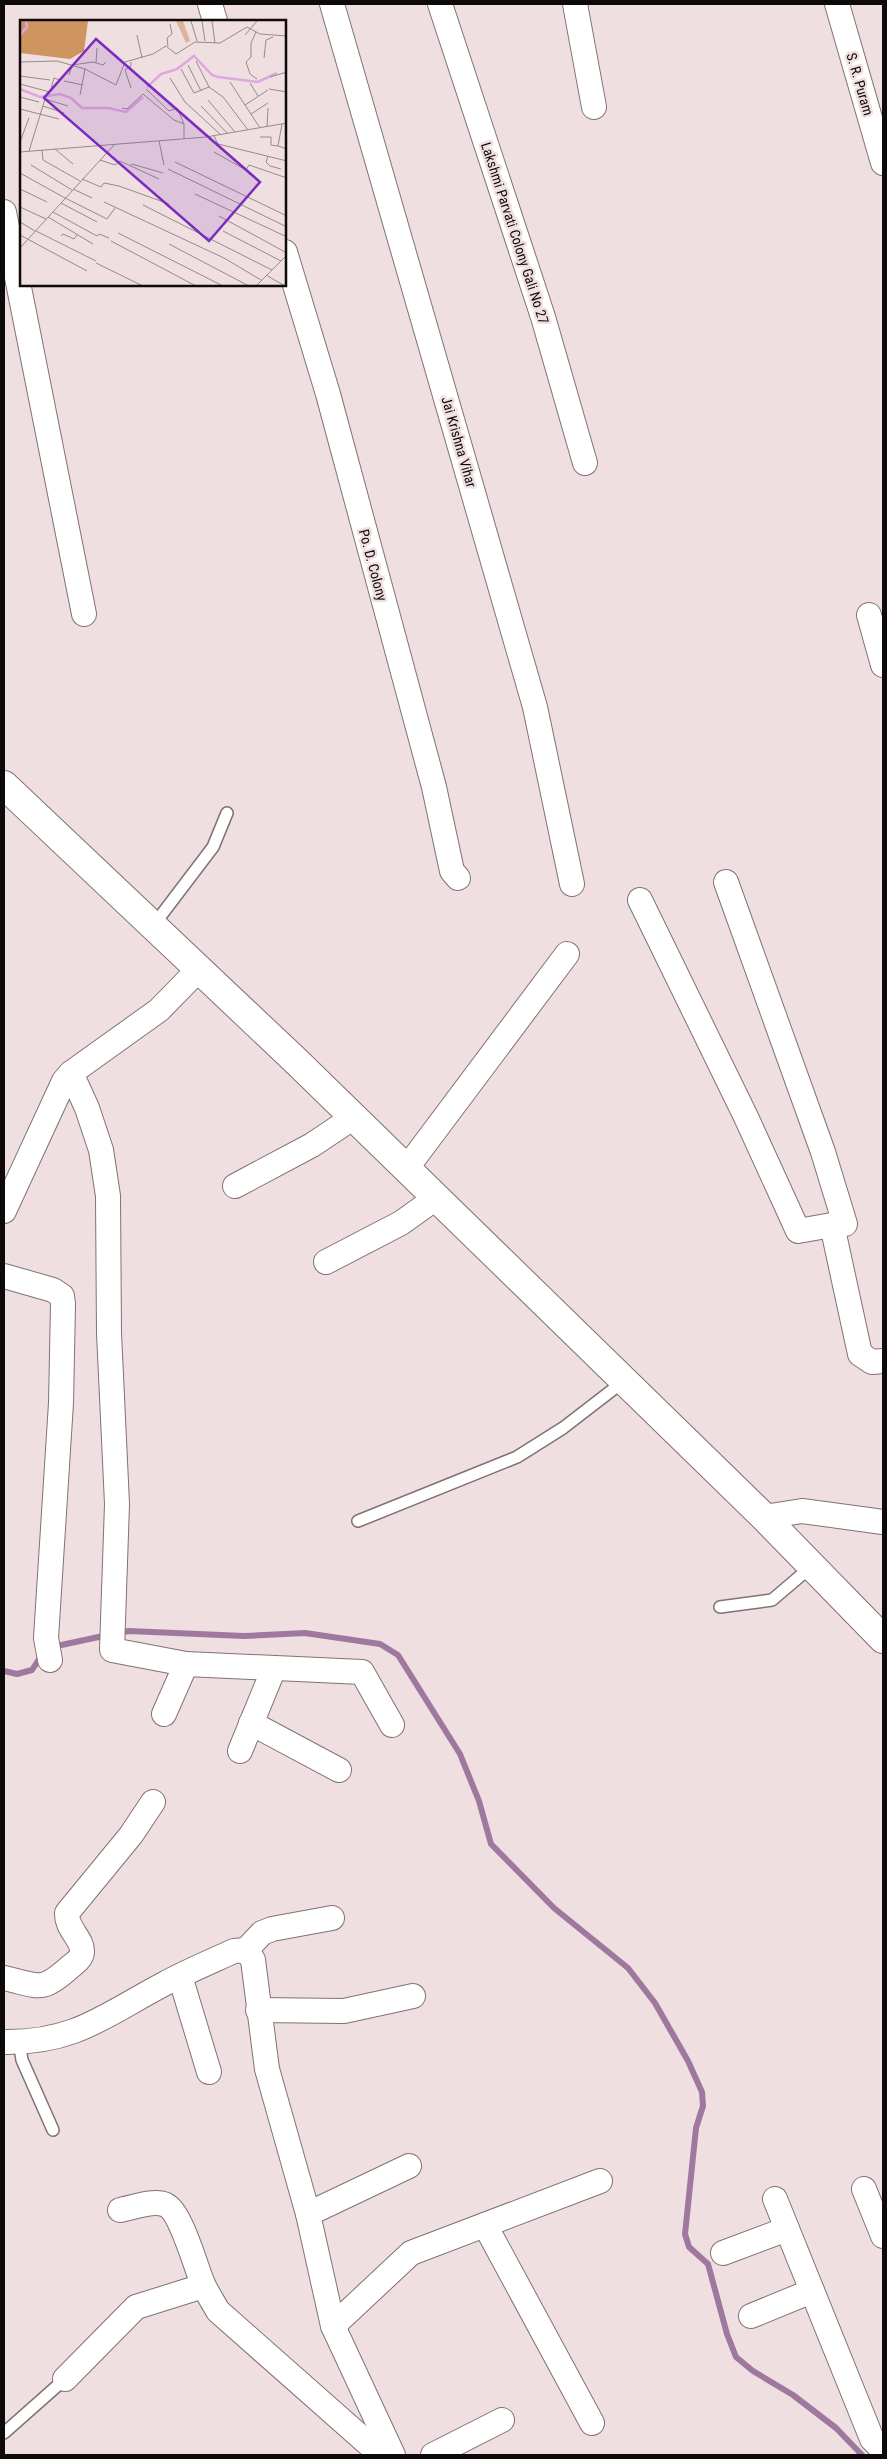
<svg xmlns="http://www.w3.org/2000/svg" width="887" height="2459" font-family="'Roboto Condensed',sans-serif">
<rect width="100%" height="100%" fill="#f0dfe0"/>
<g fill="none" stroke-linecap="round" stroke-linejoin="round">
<g stroke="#9f78a0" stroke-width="6">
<path d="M118,1633L129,1631L244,1636L305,1633L380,1644L398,1655L460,1754L479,1801L491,1844L554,1908L628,1968L655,2003L688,2061L702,2092L703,2106L696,2128L685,2234L689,2247L708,2264L727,2334L736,2357L753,2371L793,2395L836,2428L862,2455"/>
<path d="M52,1647L108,1635"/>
<path d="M4,1671L17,1674L32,1670L41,1656"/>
</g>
<g stroke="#817273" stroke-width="14">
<g id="lane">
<path d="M153,926L213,847L227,813"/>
<path d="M358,1521L517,1457L563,1428L624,1381"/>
<path d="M720,1607L772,1600L812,1566"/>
<path d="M19,2041L22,2060L53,2130"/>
<path d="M4,2433L65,2379"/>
</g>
</g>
<g stroke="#817273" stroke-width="26">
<g id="street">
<path d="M210,4L215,21"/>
<path d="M332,4L535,707L572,884"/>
<path d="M440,4L543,317L585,463"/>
<path d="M575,4L594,107"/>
<path d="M837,4L883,163"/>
<path d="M4,212L84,614"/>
<path d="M285,252L328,394L434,787L452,871L458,878"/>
<path d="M869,615L883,665"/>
<path d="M726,882L823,1152L845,1224L832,1225L860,1354L872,1362L883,1361"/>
<path d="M640,900L746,1117L798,1231L832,1225"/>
<path d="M71,1073L87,1108L101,1150L108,1196L109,1333L117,1504L112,1650L186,1664L362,1672L392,1725"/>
<path d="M406,1169L567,954"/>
<path d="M235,1186L312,1145L354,1117"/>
<path d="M4,1211L64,1081L71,1073L159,1010L199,969"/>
<path d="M326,1262L401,1223L436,1198"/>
<path d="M4,1276L53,1290L62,1296L63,1304L61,1403L46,1638L50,1660"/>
<path d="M764,1517L802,1511L883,1522"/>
<path d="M164,1714L186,1664"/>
<path d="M251,1723L339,1770"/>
<path d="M240,1751L274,1668"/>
<path d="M246,1950L262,1933L272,1929L332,1918"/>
<path d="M180,1976L209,2072"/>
<path d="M4,1978C40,1986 41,1993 70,1967C75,1963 82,1958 82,1952C83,1939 66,1929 67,1913L131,1835L153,1802"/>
<path d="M258,2010L344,2011L413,1996"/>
<path d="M4,2042C75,2043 105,2015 164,1984C186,1972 210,1962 234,1951L246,1950L253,1960L267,2069L308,2214L333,2326L393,2455"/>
<path d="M864,2189L883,2236"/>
<path d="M775,2199L872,2439L878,2445H883"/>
<path d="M120,2210C132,2208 154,2199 166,2205C181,2212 196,2268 203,2284C207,2293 213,2302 218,2311L381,2455"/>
<path d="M308,2214L409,2166"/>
<path d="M485,2225L592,2423"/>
<path d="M723,2253L787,2229"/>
<path d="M751,2316L812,2291"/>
<path d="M333,2326L411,2253L600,2181"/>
<path d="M65,2379L136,2307L203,2286"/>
<path d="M433,2455L502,2420"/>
</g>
</g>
<g stroke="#817273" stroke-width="30">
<path id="secondary" d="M4,785L295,1060L764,1517L883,1639"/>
</g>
<use href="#lane" stroke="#fff" stroke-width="11"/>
<use href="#street" stroke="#fff" stroke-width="24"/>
<use href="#secondary" stroke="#fff" stroke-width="28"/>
</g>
<g text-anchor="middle" stroke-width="5" stroke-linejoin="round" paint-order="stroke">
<g font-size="14" fill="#0f0a0a" stroke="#f0dfe0">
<text transform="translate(860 84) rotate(74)" y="5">S. R. Puram</text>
<text transform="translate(515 233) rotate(72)" y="5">Lakshmi Parvati Colony Gali No 27</text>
<text transform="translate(459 442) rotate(74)" y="5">Jai Krishna Vihar</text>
<text transform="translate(373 565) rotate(75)" y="5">Po. D. Colony</text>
</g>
</g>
<g transform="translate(20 20)">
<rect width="266" height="266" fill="#f0dfe0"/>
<path d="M156,1H163L170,21L166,23Z" fill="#dab597"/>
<path d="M0,1H68L64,31L50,39L0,33Z" fill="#cf9561"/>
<path fill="none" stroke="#dda7e0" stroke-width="2.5" d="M0,15L7,7L6,1M127,67L141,54L157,49L174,36L192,55L198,57L238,62L257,53M0,69L20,77L40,74L51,78L62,88H88L106,92L123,77"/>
<path fill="none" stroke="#968a8a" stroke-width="1" d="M171,1L177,21M182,1L185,21M192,1L195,23M236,12L231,23V37L226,42L230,54L237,59M117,15L122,38M225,15L237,1M148,26L147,18L152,14L150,4M244,38L246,20L253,17M176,41L189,67L203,77L228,110M0,42L37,41L65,49L96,65L105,42L133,34L146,26L156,34L175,22L200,23L227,7L240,14L267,16M111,42V46L105,50L111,68M76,43L77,28M168,45L181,71M161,49L174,73L189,67M49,55L52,45L73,42L83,45L86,42M0,56L30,60M250,57L267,52M150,58L165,82L201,115M44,61L63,65M210,62L240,108M230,63L238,76M0,64L30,72L34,58L40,60M126,69L149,91L157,88L164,104V119M249,69L267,72M60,75L65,49M0,77L19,82M188,80L215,112M225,85L248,70M23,86L44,93M181,86L208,114M102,88L107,89L123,74L154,100L164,104M0,89L39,99M231,94L248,83M262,104L258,126L267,129M247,107L248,88M194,116L198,124L267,141M240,117H251V125L258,126M139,121L144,145M0,122L9,98M35,129L53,144M22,130L23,140L60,161M9,131L25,79L48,86M0,132L186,117L267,103M194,132L226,150L229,145L267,158M248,136L246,142L250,146L261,149M80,140L95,145L100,141L139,159M155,142L267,196M11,145L52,170M110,146L112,144L143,153M148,149L267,207M0,153L45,178M62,159L81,167L84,163L99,166L149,184M0,169L27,182M53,169L72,178M175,174L267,217M45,178L87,199L95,188M84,182L204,238L241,260M41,183L77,202M123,185L252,250M0,187L26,199M33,192L77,216L79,214L89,218M199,196L267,233M28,197L73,224M0,202L15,211M16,211L76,241M203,211L261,241M98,213L203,266M0,215L67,251M41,216L43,214L54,219L57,215M91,221L176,266M149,224L229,266M0,228L94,125M76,243L123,266M246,255L265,266M236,266L267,235"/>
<path fill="#7b2cbf" fill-opacity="0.15" stroke="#7b2cbf" stroke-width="2.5" d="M76,19L240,162L189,221L24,78Z"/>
<rect width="266" height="266" fill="none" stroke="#0f0a0a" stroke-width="2.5"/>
</g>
<rect width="887" height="2459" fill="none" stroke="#0f0a0a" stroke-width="10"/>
</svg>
